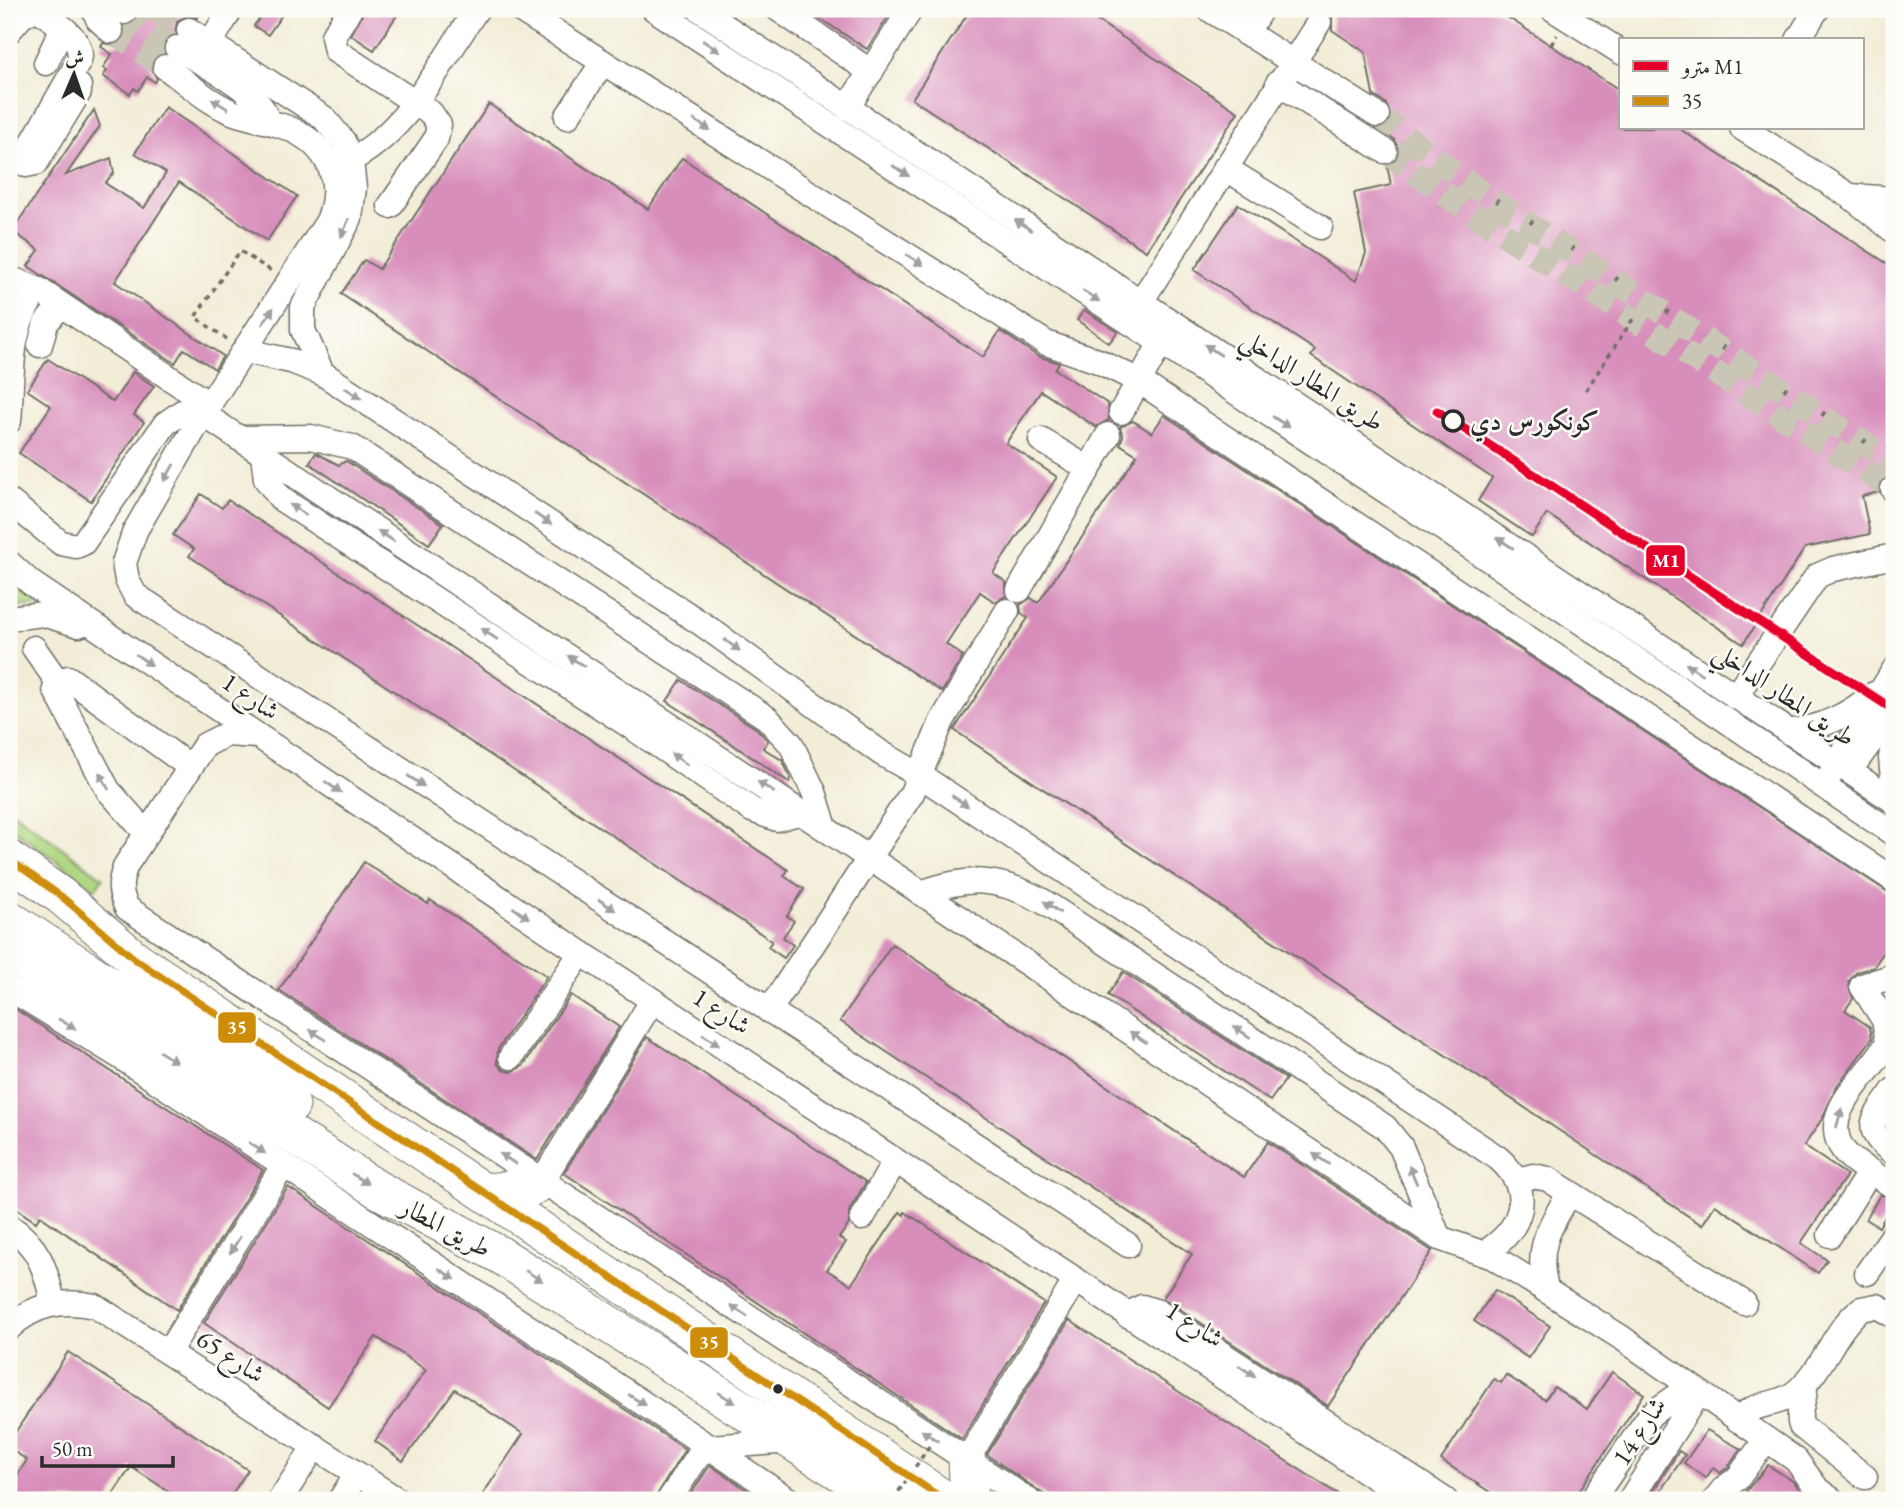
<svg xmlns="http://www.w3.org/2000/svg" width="1903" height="1509" font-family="'EB Garamond',Amiri,serif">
<rect width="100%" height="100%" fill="#fdfcf7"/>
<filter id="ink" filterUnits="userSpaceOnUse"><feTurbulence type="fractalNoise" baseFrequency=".0143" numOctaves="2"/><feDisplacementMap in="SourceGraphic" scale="14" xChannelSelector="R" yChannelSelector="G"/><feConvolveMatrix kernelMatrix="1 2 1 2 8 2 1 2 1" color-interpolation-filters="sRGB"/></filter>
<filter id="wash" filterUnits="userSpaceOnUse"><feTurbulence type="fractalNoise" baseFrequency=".00686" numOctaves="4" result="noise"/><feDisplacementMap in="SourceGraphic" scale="28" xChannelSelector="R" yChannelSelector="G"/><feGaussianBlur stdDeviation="1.57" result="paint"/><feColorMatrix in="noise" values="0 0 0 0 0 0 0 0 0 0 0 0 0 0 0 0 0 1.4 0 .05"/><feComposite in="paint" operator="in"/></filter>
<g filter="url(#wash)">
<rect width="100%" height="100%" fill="#f2edd7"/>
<g fill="#afd781" stroke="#6d8156" stroke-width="2">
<path d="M9,581L42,605L9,607Z"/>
<path d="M9,809L103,878L95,889L9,826Z"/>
</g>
<g id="blocks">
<g fill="#d88ebb">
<path d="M138,9H203L197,18L189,15L177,21L175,34L165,40L163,53L153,58L150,65L157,79L155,82L147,77L138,91L134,88L130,94L103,76L107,71L103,68L112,54L101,47L103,43L115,45L121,42L125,27L137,19Z"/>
<path d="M266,9H286L268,35L254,26Z"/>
<path d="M401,9L374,50L351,35L365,9Z"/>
<path d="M805,9H883L890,14L867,49Z"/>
<path d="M971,9H1079L1238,112L1146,251L912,99Z"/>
<path d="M1325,9H1495L1621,91V128H1678L1894,268V475L1882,479L1879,492L1862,496L1870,534L1805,548L1743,644L1547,514L1532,537L1478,501L1492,478L1311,356L1315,350L1194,270L1238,204L1356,281L1366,253L1354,193L1391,185L1387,165L1397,160L1400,151L1394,139L1380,130L1389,123L1392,115L1385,103L1373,95L1365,52L1332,30V16Z"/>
<path d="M489,104L648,209L682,158L983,357L1000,331L1038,356L1059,363L1055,369L1108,404L1109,420L1096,427L1041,391L1006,443L1057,477L993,573L1006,582V596L995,602L980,592L946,644L963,656L942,692L341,294L364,260L379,269Z"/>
<path d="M165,107L297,196L267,241L179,182L115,282L223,356L215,369L184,349L175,363L28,266L39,250L12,231L94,110L100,126L66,175L111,158L114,173L105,183L144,208L166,173L135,153Z"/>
<path d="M1084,310L1118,332L1109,343L1077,320Z"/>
<path d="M48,359L113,402L133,372L154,386L134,415L144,422L91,501L19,453L51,406L27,390Z"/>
<path d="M1164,415L1894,896V936L1874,967L1857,972L1848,982L1853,999L1845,1010L1870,1027L1872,1039L1837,1086L1822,1119L1804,1146L1847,1175L1801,1243L1827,1260L1818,1273L1715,1205L1702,1225L954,730L1028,618L1021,613L1020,605L1031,598L1038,603L1137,455L1120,444L1123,436L1120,427L1133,421L1152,433Z"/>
<path d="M316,453L339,465L346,461L443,524L429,544L309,463Z"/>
<path d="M201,494L222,508L228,500L788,870L784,876L804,889L787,916L794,921L783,937L793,945L784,958L768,947L772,941L189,556L194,549L173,535Z"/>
<path d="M681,680L757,729L768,741L763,748L783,761L791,779L789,782L667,701Z"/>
<path d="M364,862L428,904L430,900L547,976L498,1049L497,1063L503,1070L511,1072L523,1066L571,995L619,1027L537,1160L279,990Z"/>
<path d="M892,944L1244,1177L1268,1142L1432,1251L1328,1406L1163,1298L1192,1254L840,1021Z"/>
<path d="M1123,972L1286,1079L1270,1101L1108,995Z"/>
<path d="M9,1005L263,1170L177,1310L40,1216L36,1222L9,1204Z"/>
<path d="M647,1037L866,1182L849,1211V1224L839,1238L846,1242L827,1270L851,1285L900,1212L904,1215L905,1212L1044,1303L962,1439L564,1173Z"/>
<path d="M288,1187L685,1449L654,1500H479L523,1434L455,1389L403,1461L375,1441L426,1370L376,1337L328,1407L204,1323Z"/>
<path d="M1880,1195L1894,1196V1209L1891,1207L1879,1227L1866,1219Z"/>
<path d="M1495,1290L1550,1326L1528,1358L1474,1321Z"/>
<path d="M1069,1320L1207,1410L1347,1500H1052L987,1455Z"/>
<path d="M68,1352L248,1470L228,1500H182L131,1467L109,1500H9V1488L27,1460L9,1448V1442Z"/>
<path d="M1612,1372L1644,1394L1573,1500H1502L1441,1460L1494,1379L1501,1383L1506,1375L1545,1400L1554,1387L1587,1409Z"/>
<path d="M1707,1430L1741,1449L1727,1468L1720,1473L1713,1468L1706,1478L1684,1463Z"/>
<path d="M1679,1451L1685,1455L1654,1500H1647Z"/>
<path d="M710,1465L762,1500H687Z"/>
<path d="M1768,1465L1794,1482L1807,1500H1744L1749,1493L1746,1491Z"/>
</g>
</g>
</g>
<g filter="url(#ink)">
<use href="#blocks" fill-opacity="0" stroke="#716f67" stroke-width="2"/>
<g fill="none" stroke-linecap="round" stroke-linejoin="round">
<g stroke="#cac6b5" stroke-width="24" stroke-dasharray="24 12" stroke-linecap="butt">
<path d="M153,9L189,30"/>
<path d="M124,12L177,48"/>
<path d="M111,31L165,67"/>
<path d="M1377,115L1496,203L1894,463"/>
<path d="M1385,151L1482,220L1893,489"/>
</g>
<g stroke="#716f67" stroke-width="27">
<g id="minor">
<path d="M38,9C53,21 86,39 79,61L25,156L26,165L36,163L79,92V86L69,79"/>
<path d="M94,9L98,19L111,31"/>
<path d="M119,9L124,12"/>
<path d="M350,9L333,36L336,51L431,113L439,125L436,139L390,206"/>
<path d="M519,9L1046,343L1098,361L1139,381L1894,880"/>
<path d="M654,9L1445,530L1894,834"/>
<path d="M699,9L1894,801"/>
<path d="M778,9L871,72"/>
<path d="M1209,9L1377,115"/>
<path d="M1553,9L1621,52"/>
<path d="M189,30L324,118L343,141L351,161L354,188L350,218L303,307V330L322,373"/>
<path d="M9,31L22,16L35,9"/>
<path d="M1246,34L1261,9"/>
<path d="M1798,40L1817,9"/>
<path d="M210,43L231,9"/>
<path d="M177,48C204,65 260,90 268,121"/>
<path d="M46,63L62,29"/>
<path d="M165,67C186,82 208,102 232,112C247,118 264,120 279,125C324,139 346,176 328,221L203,414L135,531L124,563L127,580L135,595L1128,1245"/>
<path d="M1278,83L1385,151"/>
<path d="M847,108L911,9"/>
<path d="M567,117L603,62"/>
<path d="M1742,128L1850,196L1894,231"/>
<path d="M335,167C403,142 438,66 477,9"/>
<path d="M1225,168L1320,227"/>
<path d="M1850,196L1894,199"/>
<path d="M9,278L39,290L210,405"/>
<path d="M1133,314L1319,22"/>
<path d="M40,345L46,323L61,305"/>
<path d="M245,351L291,361L322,373L705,626L881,753L921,776L1498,1158C1535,1190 1524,1229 1484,1253"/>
<path d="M1121,412L1170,328"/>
<path d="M9,421C13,377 7,324 39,290"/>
<path d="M238,438L311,437L352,447L767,718L791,744L814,792L825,828"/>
<path d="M1041,440L1089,469"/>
<path d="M263,454L266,479L281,499L636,730L752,810L777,819L802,812"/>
<path d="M1893,489L1894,490"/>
<path d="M9,501L61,543L76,546L83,543L165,424L182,412L203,414L1439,1238L1493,1257L1622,1338L1796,1460L1818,1490L1832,1500"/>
<path d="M9,563L31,583L114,639L581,953L1409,1500"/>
<path d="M1019,590L1108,435"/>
<path d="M9,618L43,614L79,625"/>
<path d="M34,648L57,681"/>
<path d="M1735,697L1817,576L1833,569L1894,556"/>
<path d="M1788,732C1822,728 1847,716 1874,694"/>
<path d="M257,736L227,734L205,745L126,865C119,882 119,892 127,908L1028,1500"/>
<path d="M1894,737L1891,758L1894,790"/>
<path d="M1850,770L1894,710"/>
<path d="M1829,777L1894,670"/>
<path d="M147,834L108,790L55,689L57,681L68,678L190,767"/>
<path d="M921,893C969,876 996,877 1041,900L1358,1109L1385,1127L1401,1147L1439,1238"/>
<path d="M9,988L119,1056L789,1500"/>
<path d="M769,1011L912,793L942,721L1007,611"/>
<path d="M511,1057L581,953"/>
<path d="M1894,1090C1875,1118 1859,1129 1894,1153"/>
<path d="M1518,1180L1533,1176L1548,1179L1744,1303"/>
<path d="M542,1181L652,1001"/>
<path d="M1888,1183C1874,1173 1854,1164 1844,1151C1815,1113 1873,1073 1888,1042L1884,1020L1862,986L1894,976"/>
<path d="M862,1218L895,1161"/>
<path d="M9,1226C39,1246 46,1269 53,1303"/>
<path d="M1830,1235L1870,1171"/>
<path d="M1867,1273L1894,1234"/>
<path d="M1547,1291C1534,1251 1549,1226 1570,1193"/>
<path d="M1127,1315L1142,1307L1158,1312L1445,1500"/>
<path d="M9,1328C34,1304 62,1299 95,1306L398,1500"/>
<path d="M169,1351L283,1166"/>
<path d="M1805,1383C1807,1399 1796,1411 1801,1426L1865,1477"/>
<path d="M1738,1420C1753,1401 1778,1407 1796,1392C1824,1370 1833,1330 1861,1309L1877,1306L1894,1316"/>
<path d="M967,1460L1075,1281"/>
<path d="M280,1500L315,1446"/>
<path d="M340,1500L357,1474"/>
<path d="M669,1500L698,1456L709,1447L792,1441"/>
<path d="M1592,1500L1651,1414L1690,1387"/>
<path d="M1630,1500L1698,1393"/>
<path d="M1715,1500L1724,1488L1737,1479L1766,1440"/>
</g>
</g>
<g stroke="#716f67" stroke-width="39">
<g id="highway">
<path d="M9,859L61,896L136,960L945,1500"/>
<path d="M9,919L291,1105"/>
<path d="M9,952L377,1189L500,1255L884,1500"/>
<path d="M484,1192L530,1188L542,1181"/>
<path d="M967,1460L969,1500"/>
</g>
</g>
<g stroke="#716f67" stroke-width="3.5" stroke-dasharray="5 5" stroke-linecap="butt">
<path d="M1551,45L1557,35"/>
<path d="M1496,203L1501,195"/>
<path d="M1530,224L1535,217"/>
<path d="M1571,251L1575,245"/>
<path d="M1615,281L1620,274"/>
<path d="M1666,314L1670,308"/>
<path d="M227,339L195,317L240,251L273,272"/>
<path d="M1722,350L1725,345"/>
<path d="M1586,390L1633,319"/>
<path d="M1784,391L1787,386"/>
<path d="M1822,416L1825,411"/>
<path d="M1863,443L1866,439"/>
</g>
<use href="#minor" stroke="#fff" stroke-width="24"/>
<use href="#highway" stroke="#fff" stroke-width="37"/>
<path stroke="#716f67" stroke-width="3.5" stroke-dasharray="5 5" stroke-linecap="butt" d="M893,1500L930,1445"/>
<g stroke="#fdfcf7" stroke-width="12">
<path id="bus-1" d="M9,859L61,896L136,960L945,1500"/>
</g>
<use href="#bus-1" stroke="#ce8d09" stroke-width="7"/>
<g stroke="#fdfcf7" stroke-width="14">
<path id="metro-1" d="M1437,411L1894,710"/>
</g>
<use href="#metro-1" stroke="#e4002b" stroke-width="9"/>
</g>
<defs><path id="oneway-solid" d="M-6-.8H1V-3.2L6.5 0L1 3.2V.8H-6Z" transform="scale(1.75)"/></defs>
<g fill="#a0a0a0">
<use href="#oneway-solid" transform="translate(711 46) rotate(33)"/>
<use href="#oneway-solid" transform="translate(220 104) rotate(-148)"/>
<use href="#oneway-solid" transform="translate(702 125) rotate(32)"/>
<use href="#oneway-solid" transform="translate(901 171) rotate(33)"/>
<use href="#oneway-solid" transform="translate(1023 225) rotate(-147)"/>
<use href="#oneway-solid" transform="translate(345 228) rotate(113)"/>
<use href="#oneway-solid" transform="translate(915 260) rotate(32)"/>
<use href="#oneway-solid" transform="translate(1091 296) rotate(33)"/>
<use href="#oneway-solid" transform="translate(268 316) rotate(-57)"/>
<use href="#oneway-solid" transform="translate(1213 350) rotate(-147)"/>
<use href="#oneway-solid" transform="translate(353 393) rotate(33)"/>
<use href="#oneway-solid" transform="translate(1281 422) rotate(33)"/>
<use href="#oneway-solid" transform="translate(169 473) rotate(120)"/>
<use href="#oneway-solid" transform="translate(298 510) rotate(-147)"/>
<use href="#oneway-solid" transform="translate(543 519) rotate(33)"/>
<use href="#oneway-solid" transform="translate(386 536) rotate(-146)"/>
<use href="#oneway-solid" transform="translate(1505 543) rotate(-147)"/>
<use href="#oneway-solid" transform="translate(489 634) rotate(-147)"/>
<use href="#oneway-solid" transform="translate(732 645) rotate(36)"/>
<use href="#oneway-solid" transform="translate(144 660) rotate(34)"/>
<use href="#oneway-solid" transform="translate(576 661) rotate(-147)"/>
<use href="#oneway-solid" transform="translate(1694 669) rotate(-146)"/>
<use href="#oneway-solid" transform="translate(679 759) rotate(-145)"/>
<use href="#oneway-solid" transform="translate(104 781) rotate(-119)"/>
<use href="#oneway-solid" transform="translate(416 781) rotate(33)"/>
<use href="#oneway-solid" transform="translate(333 787) rotate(34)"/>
<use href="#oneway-solid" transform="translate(766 787) rotate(-146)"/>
<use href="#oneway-solid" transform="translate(960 801) rotate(33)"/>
<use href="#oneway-solid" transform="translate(607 905) rotate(33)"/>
<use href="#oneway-solid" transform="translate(1052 907) rotate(-145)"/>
<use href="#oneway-solid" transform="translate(521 913) rotate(34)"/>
<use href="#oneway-solid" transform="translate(67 1024) rotate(31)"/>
<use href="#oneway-solid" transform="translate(1242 1032) rotate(-146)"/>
<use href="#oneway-solid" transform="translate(318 1035) rotate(-147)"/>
<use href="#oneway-solid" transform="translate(1138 1037) rotate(-146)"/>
<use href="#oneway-solid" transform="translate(711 1040) rotate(33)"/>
<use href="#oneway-solid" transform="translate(168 1057) rotate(32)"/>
<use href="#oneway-solid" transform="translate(1839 1118) rotate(-75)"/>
<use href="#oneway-solid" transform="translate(257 1148) rotate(34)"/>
<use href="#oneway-solid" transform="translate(508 1159) rotate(-147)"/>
<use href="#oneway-solid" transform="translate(1321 1159) rotate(-146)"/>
<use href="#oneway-solid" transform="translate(1413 1175) rotate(-113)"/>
<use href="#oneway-solid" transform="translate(360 1179) rotate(32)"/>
<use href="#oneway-solid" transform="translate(235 1245) rotate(122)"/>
<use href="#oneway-solid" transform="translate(447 1274) rotate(34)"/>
<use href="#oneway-solid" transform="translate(534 1276) rotate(32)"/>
<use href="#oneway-solid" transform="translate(739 1311) rotate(-147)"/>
<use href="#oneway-solid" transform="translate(1247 1371) rotate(33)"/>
<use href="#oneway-solid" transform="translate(727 1398) rotate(32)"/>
<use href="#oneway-solid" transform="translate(637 1400) rotate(33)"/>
<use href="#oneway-solid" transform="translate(930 1436) rotate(-147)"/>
</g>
</g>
<circle fill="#fdfcf7" stroke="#2b2b2b" stroke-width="3.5" cx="1453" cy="421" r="10"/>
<circle fill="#2b2b2b" stroke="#fdfcf7" stroke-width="2.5" cx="778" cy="1389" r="6"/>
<g text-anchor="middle" stroke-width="5" stroke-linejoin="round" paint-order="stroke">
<g font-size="26" fill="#2b2b2b" stroke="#fdfcf7">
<text transform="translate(1313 380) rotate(33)" y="9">طريق المطار الداخلي</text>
<text transform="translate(1785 694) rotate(34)" y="9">طريق المطار الداخلي</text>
<text transform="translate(251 696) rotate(34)" y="9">شارع 1</text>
<text transform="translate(722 1011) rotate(33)" y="9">شارع 1</text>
<text transform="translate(446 1227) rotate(28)" y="9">طريق المطار</text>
<text transform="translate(1195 1324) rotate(33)" y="9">شارع 1</text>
<text transform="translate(231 1356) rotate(33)" y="9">شارع 65</text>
<text transform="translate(1639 1431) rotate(-57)" y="9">شارع 14</text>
</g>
<g font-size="26" font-weight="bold" fill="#2b2b2b" stroke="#fdfcf7" text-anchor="start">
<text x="1470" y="430">كونكورس دي</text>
</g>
</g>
<g stroke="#fdfcf7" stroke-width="2.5">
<rect x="1645" y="544" width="41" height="33" rx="7" fill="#e4002b"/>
<rect x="217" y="1011" width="40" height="33" rx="7" fill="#ce8d09"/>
<rect x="689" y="1326" width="40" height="33" rx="7" fill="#ce8d09"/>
</g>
<g font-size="19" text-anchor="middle" font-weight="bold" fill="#fff">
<text x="1666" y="567">M1</text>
<text x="237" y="1034">35</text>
<text x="709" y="1349">35</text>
</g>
<rect width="1903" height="1509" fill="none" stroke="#fdfcf7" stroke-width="35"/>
<rect x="1619" y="38" width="245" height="91" fill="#fdfcf7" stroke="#a9a8a5" stroke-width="2"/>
<rect x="1633" y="61" width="35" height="10" fill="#e4002b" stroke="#a9a8a5" stroke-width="2"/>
<text x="1682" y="74" font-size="21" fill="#2b2b2b">مترو M1</text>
<rect x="1633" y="96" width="35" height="10" fill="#ce8d09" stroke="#a9a8a5" stroke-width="2"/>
<text x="1682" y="108" font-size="21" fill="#2b2b2b">35</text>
<g transform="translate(74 74) rotate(2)" stroke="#fdfcf7" stroke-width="5" paint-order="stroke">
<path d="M0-5L12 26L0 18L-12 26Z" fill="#2b2b2b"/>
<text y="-10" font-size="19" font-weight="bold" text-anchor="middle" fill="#2b2b2b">ش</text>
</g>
<path d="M42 1456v10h131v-10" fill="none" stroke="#2b2b2b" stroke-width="3.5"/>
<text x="52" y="1456" font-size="21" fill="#2b2b2b" stroke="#fdfcf7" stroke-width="5" paint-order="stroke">50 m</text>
</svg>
